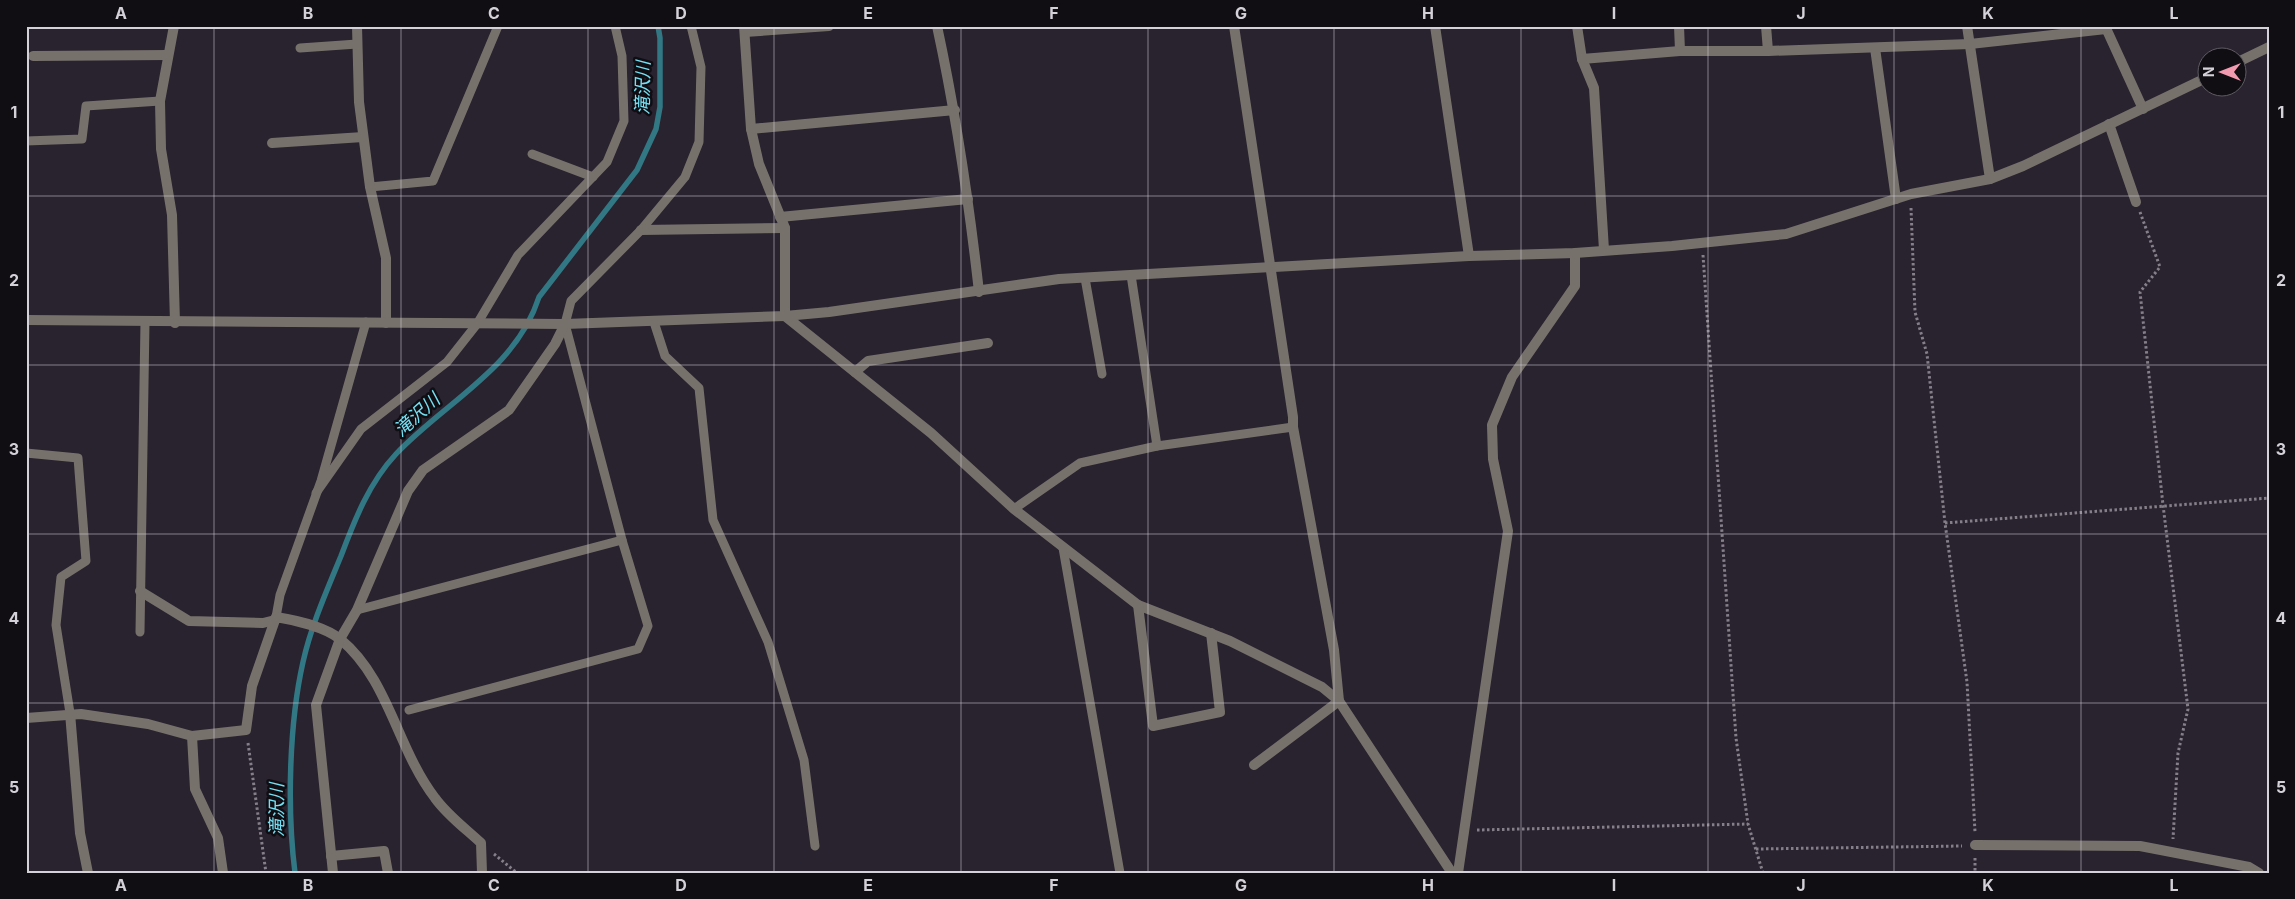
<svg xmlns="http://www.w3.org/2000/svg" width="2295" height="899" font-family="Inter,'Noto Sans JP',sans-serif">
<rect width="100%" height="100%" fill="#29222f"/>
<g fill="none" stroke-linecap="round" stroke-linejoin="round">
<path stroke="#317884" stroke-width="5.5" d="M295,873C287,810 289,724 303,662C311,626 327,590 341,556C355,519 369,483 396,454C445,402 516,369 539,297L637,170L656,129L660,107V38L658,26"/>
<g stroke="#857f8a" stroke-width="3" stroke-dasharray="2.5 2.5" stroke-linecap="butt">
<path d="M1911,208L1915,312L1927,354L1945,523L1967,682L1975,832"/>
<path d="M2140,212L2160,267L2140,292L2163,505L2188,709L2178,753L2173,839"/>
<path d="M1703,255L1736,738L1748,824L1763,873"/>
<path d="M1945,523L2269,498"/>
<path d="M248,743L266,873"/>
<path d="M1477,830L1748,824"/>
<path d="M1756,849L1962,846"/>
<path d="M494,854L517,873"/>
<path d="M1975,858V873"/>
</g>
<g stroke="#77716c" stroke-width="9">
<path d="M300,48L357,44"/>
<path d="M26,141L82,139L86,106L160,101"/>
<path d="M532,154L593,177"/>
<path d="M370,187L433,181L498,26"/>
<path d="M1131,275L1157,446"/>
<path d="M1085,278L1102,374"/>
<path d="M654,322L665,356L699,388L713,520L768,642L804,760L815,846"/>
<path d="M26,453L78,458L86,561L61,577L56,625L70,713"/>
<path d="M316,493L361,429L447,362L477,324L518,255L607,162L624,121L622,56L615,26"/>
<path d="M1014,509L1080,463L1157,446L1293,427"/>
<path d="M1063,548L1120,873"/>
<path d="M357,610L622,540"/>
<path d="M276,617L280,595L321,481L366,322"/>
<path d="M140,632L145,322"/>
<path d="M409,710L638,649L648,626L622,540L565,324L571,301L641,230L685,177L699,142L701,67L691,26"/>
</g>
<g stroke="#77716c" stroke-width="10">
<path d="M174,26L160,101L161,149L172,215L175,323"/>
<path d="M357,26L359,102L370,187L386,258V323"/>
<path d="M744,26L751,129L759,164L785,228V316L931,433L1014,509L1138,605L1230,641L1322,687L1339,701L1452,873"/>
<path d="M937,26C956,114 969,202 979,292"/>
<path d="M1234,26L1293,417V427L1334,650L1339,701L1254,765"/>
<path d="M1435,26L1469,256"/>
<path d="M1577,26L1582,59L1594,88L1604,250"/>
<path d="M1679,26L1680,51"/>
<path d="M1766,26L1768,51"/>
<path d="M1967,26L1990,179"/>
<path d="M2105,26L2143,109"/>
<path d="M745,32L829,26"/>
<path d="M1875,48L1896,199"/>
<path d="M33,56L168,55"/>
<path d="M1582,59L1680,51H1768L1970,44L2106,29"/>
<path d="M2238,62L2269,47"/>
<path d="M2109,124L2136,202"/>
<path d="M751,129L955,110"/>
<path d="M272,143L363,137"/>
<path d="M780,217L968,199"/>
<path d="M641,230L785,228"/>
<path d="M26,320L565,324L785,316L829,312L1059,279L1469,256L1575,253L1672,246L1786,234L1911,194L1990,179L2023,166L2208,77"/>
<path d="M855,372L868,361L988,343"/>
<path d="M140,591L189,621L263,623L275,620"/>
<path d="M1138,605L1153,726L1220,712L1211,633"/>
<path d="M70,713L80,833L88,873"/>
<path d="M26,718L81,714L148,724L192,736L246,730L252,686L276,617C295,620 325,627 340,639C389,679 397,749 435,798C447,815 466,829 481,843L482,873"/>
<path d="M192,736L195,789L218,838L223,873"/>
<path d="M1975,845L2140,846L2249,867L2259,873"/>
<path d="M331,856L384,851L388,873"/>
<path d="M333,873L316,705L340,639L357,610L408,491L423,470L509,410L555,344L565,324"/>
<path d="M1458,873L1508,531L1493,459L1492,425L1512,377L1575,286V253"/>
</g>
</g>
<path fill="none" stroke="#d5d1d9" stroke-width="1" stroke-opacity="0.55" d="M214,26V873M401,26V873M588,26V873M774,26V873M961,26V873M1148,26V873M1334,26V873M1521,26V873M1708,26V873M1894,26V873M2081,26V873M26,196H2269M26,365H2269M26,534H2269M26,703H2269"/>
<g text-anchor="middle" stroke-width="5" stroke-linejoin="round" paint-order="stroke">
<g font-size="18" font-style="italic" fill="#76e1f4" stroke="#100d13">
<text transform="translate(643 88) rotate(-89)" y="6">滝沢川</text>
<text transform="translate(417 415) rotate(-42)" y="6">滝沢川</text>
<text transform="translate(277 810) rotate(-90)" y="6">滝沢川</text>
</g>
</g>
<rect width="2295" height="899" fill="none" stroke="#100d13" stroke-width="55"/>
<g transform="translate(2222 72) rotate(270)"><circle r="24" fill="#100d13" stroke="#5f5b62"/>
<path d="M0-4L9 19L0 12L-9 19Z" fill="#f29aaf"/>
<text y="-8" font-size="14" font-weight="bold" text-anchor="middle" fill="#d5d1d9">N</text>
</g>
<rect x="28" y="28" width="2240" height="844" fill="none" stroke="#d5d1d9" stroke-width="2"/>
<g font-size="16" text-anchor="middle" font-weight="bold" fill="#d5d1d9">
<text x="121" y="19">A</text>
<text x="308" y="19">B</text>
<text x="494" y="19">C</text>
<text x="681" y="19">D</text>
<text x="868" y="19">E</text>
<text x="1054" y="19">F</text>
<text x="1241" y="19">G</text>
<text x="1428" y="19">H</text>
<text x="1614" y="19">I</text>
<text x="1801" y="19">J</text>
<text x="1988" y="19">K</text>
<text x="2174" y="19">L</text>
<text x="14" y="118">1</text>
<text x="2281" y="118">1</text>
<text x="14" y="286">2</text>
<text x="2281" y="286">2</text>
<text x="14" y="455">3</text>
<text x="2281" y="455">3</text>
<text x="14" y="624">4</text>
<text x="2281" y="624">4</text>
<text x="14" y="793">5</text>
<text x="2281" y="793">5</text>
<text x="121" y="891">A</text>
<text x="308" y="891">B</text>
<text x="494" y="891">C</text>
<text x="681" y="891">D</text>
<text x="868" y="891">E</text>
<text x="1054" y="891">F</text>
<text x="1241" y="891">G</text>
<text x="1428" y="891">H</text>
<text x="1614" y="891">I</text>
<text x="1801" y="891">J</text>
<text x="1988" y="891">K</text>
<text x="2174" y="891">L</text>
</g>
</svg>
